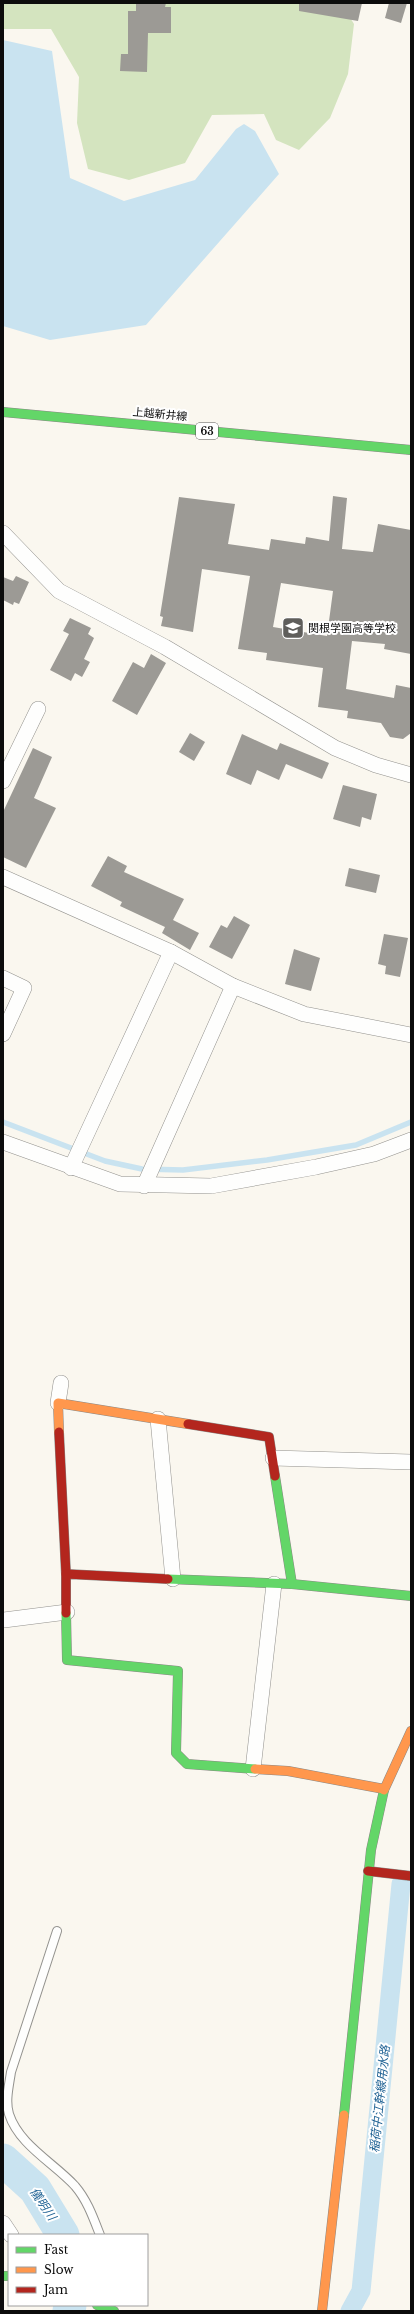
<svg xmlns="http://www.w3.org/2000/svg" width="414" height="2314" font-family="'Libre Baskerville','Noto Sans JP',serif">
<rect width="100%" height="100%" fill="#faf7ef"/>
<path fill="#d4e4bf" d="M3,3H341L354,24L348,74L330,118L299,150L276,140L264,114L212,115L185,163L129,180L88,169L77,123L79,77L51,29H3Z"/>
<path fill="#c9e3f0" d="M3,40L52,51L70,178L124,201L195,180L236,129L244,124L255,131L279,174L146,325L50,340L3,326Z"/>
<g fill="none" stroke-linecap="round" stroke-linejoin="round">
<path stroke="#c9e3f0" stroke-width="5.5" d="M3,1122L105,1161L142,1169L183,1170L267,1160L356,1145L411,1122"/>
<path stroke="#c9e3f0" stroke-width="19" d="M350,2311L361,2291L401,1884"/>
<g stroke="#c9e3f0" stroke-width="33">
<path d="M3,2160L35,2189L63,2235"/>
<path d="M69,2311L70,2305"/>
</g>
</g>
<g fill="#9c9a95" fill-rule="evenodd">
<path d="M136,3H166L165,7H171V33H148L147,72L120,71L121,54H128V11H136Z"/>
<path d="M299,3H362L358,21L299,11Z"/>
<path d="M389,3H407L401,23L385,18Z"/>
<path d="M333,496L347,498L342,549L373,552L378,524L411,530V654L384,649L385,644L352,641L346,689L394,698L396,685L411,688V733L403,739L390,737L381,723L347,718L348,711L318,707L323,668L266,660L267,653L238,649L250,576L202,569L193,632L161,626L163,617L160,616L179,497L235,504L228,544L269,550L271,539L305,544L306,537L329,541ZM281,583L333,591L327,636L273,627Z"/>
<path d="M16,576L29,582L19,604L14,602L13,605L3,600V577L13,581Z"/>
<path d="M70,618L91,628L88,634L94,638L84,659L90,662L82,677L75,673L71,681L50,670L69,634L63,631Z"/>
<path d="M151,654L166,663L137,715L112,701L133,662L144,668Z"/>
<path d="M190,733L205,742L194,761L179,752Z"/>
<path d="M242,734L277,750L280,743L329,763L322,779L286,764L279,780L257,770L251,785L226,774Z"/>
<path d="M33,748L52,757L34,798L56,808L26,868L3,857V812Z"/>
<path d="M343,785L377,794L371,820L362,817L360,827L333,819Z"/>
<path d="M108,856L127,866L124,872L184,899L173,920L199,933L190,950L162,933L165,927L120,906L122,902L91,886Z"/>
<path d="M349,868L380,875L376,893L345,886Z"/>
<path d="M234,916L250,925L232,959L209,947L221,925L227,928Z"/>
<path d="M384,934L408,938L400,977L385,974L386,966L378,964Z"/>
<path d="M294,949L320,958L311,991L285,984Z"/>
</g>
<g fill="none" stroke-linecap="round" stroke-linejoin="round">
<g stroke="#93928e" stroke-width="10">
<path id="lane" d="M57,1931L11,2072C9,2086 5,2101 9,2114C19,2145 54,2163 75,2186C87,2200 93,2217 100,2235"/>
</g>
<g stroke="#93928e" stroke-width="16">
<g id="street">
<path d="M3,533L59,591L165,647L335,748L376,765L411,775"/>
<path d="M3,781L38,709"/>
<path d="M3,877L171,952L233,986L304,1014L411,1035"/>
<path d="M3,978L24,988L3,1034"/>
<path d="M3,1142L120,1184L211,1186L316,1167L374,1154L411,1140"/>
<path d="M71,1168L171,952"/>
<path d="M144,1186L233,986"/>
<path d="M58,1403L61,1383"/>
<path d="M158,1419L173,1579"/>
<path d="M273,1458L411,1462"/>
<path d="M4,1620L67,1612"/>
<path d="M253,1769L274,1584"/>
<path d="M3,2223L11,2235"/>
</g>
</g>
<g stroke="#8a8885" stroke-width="10">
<g id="fast">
<path d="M3,412L411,450"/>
<path d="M275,1476L292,1584"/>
<path d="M168,1579L292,1584L411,1596"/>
<path d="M66,1613L67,1660L178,1671L176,1753L187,1764L255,1769"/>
<path d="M344,2115L371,1850L384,1790"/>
<path d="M3,2276H9"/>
<path d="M97,2305L114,2311"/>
</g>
</g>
<g stroke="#8a8885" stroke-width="10">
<g id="slow">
<path d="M59,1432L58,1403L188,1424"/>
<path d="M255,1769L288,1771L384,1789"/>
<path d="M384,1790L411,1731"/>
<path d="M322,2311L344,2115"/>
</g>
</g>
<g stroke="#8a8885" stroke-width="10">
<g id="jam">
<path d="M188,1424L269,1437L275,1476"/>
<path d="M59,1432L66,1574"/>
<path d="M66,1613V1574L168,1579"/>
<path d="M368,1871L411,1876"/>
</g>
</g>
<use href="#lane" stroke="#fefefd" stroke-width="8"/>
<use href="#street" stroke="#fefefd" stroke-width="15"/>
<use href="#fast" stroke="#63d668" stroke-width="9"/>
<use href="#slow" stroke="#ff974d" stroke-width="9"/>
<use href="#jam" stroke="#b3261e" stroke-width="9"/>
</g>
<defs>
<g id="school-square" transform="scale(1.15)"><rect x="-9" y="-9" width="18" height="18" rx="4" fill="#5f5e5b" stroke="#fff"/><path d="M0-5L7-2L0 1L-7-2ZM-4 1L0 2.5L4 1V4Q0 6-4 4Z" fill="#fff"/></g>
</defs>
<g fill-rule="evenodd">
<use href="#school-square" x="293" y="628"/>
</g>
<g text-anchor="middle" stroke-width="4" stroke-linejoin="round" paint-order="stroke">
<rect fill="#fff" stroke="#555" stroke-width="1" x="196" y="423" width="22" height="16" rx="3"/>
<g font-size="10" font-weight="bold" fill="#0c0c0c">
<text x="207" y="435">63</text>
</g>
<g font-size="11" fill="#0c0c0c" stroke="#fff">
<text transform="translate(160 414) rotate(5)" y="4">上越新井線</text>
</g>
<g font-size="11" fill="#0c0c0c" stroke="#fff" text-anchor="start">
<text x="308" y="632">関根学園高等学校</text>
</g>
<g font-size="12" font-style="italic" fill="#1f6294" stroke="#fff">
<text transform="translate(380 2099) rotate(-84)" y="4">稲荷中江幹線用水路</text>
<text transform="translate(43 2204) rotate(56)" y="4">儀明川</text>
</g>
</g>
<rect width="414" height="2314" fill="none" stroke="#0c0c0c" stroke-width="8"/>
<rect x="8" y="2234" width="140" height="72" fill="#ffffff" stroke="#9e9e9e"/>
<rect x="16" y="2247" width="20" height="6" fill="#63d668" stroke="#9e9e9e"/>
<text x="44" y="2254" font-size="12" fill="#0c0c0c">Fast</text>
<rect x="16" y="2267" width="20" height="6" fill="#ff974d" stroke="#9e9e9e"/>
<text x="44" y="2274" font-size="12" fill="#0c0c0c">Slow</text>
<rect x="16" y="2287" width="20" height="6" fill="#b3261e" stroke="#9e9e9e"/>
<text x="44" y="2294" font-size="12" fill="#0c0c0c">Jam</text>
</svg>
